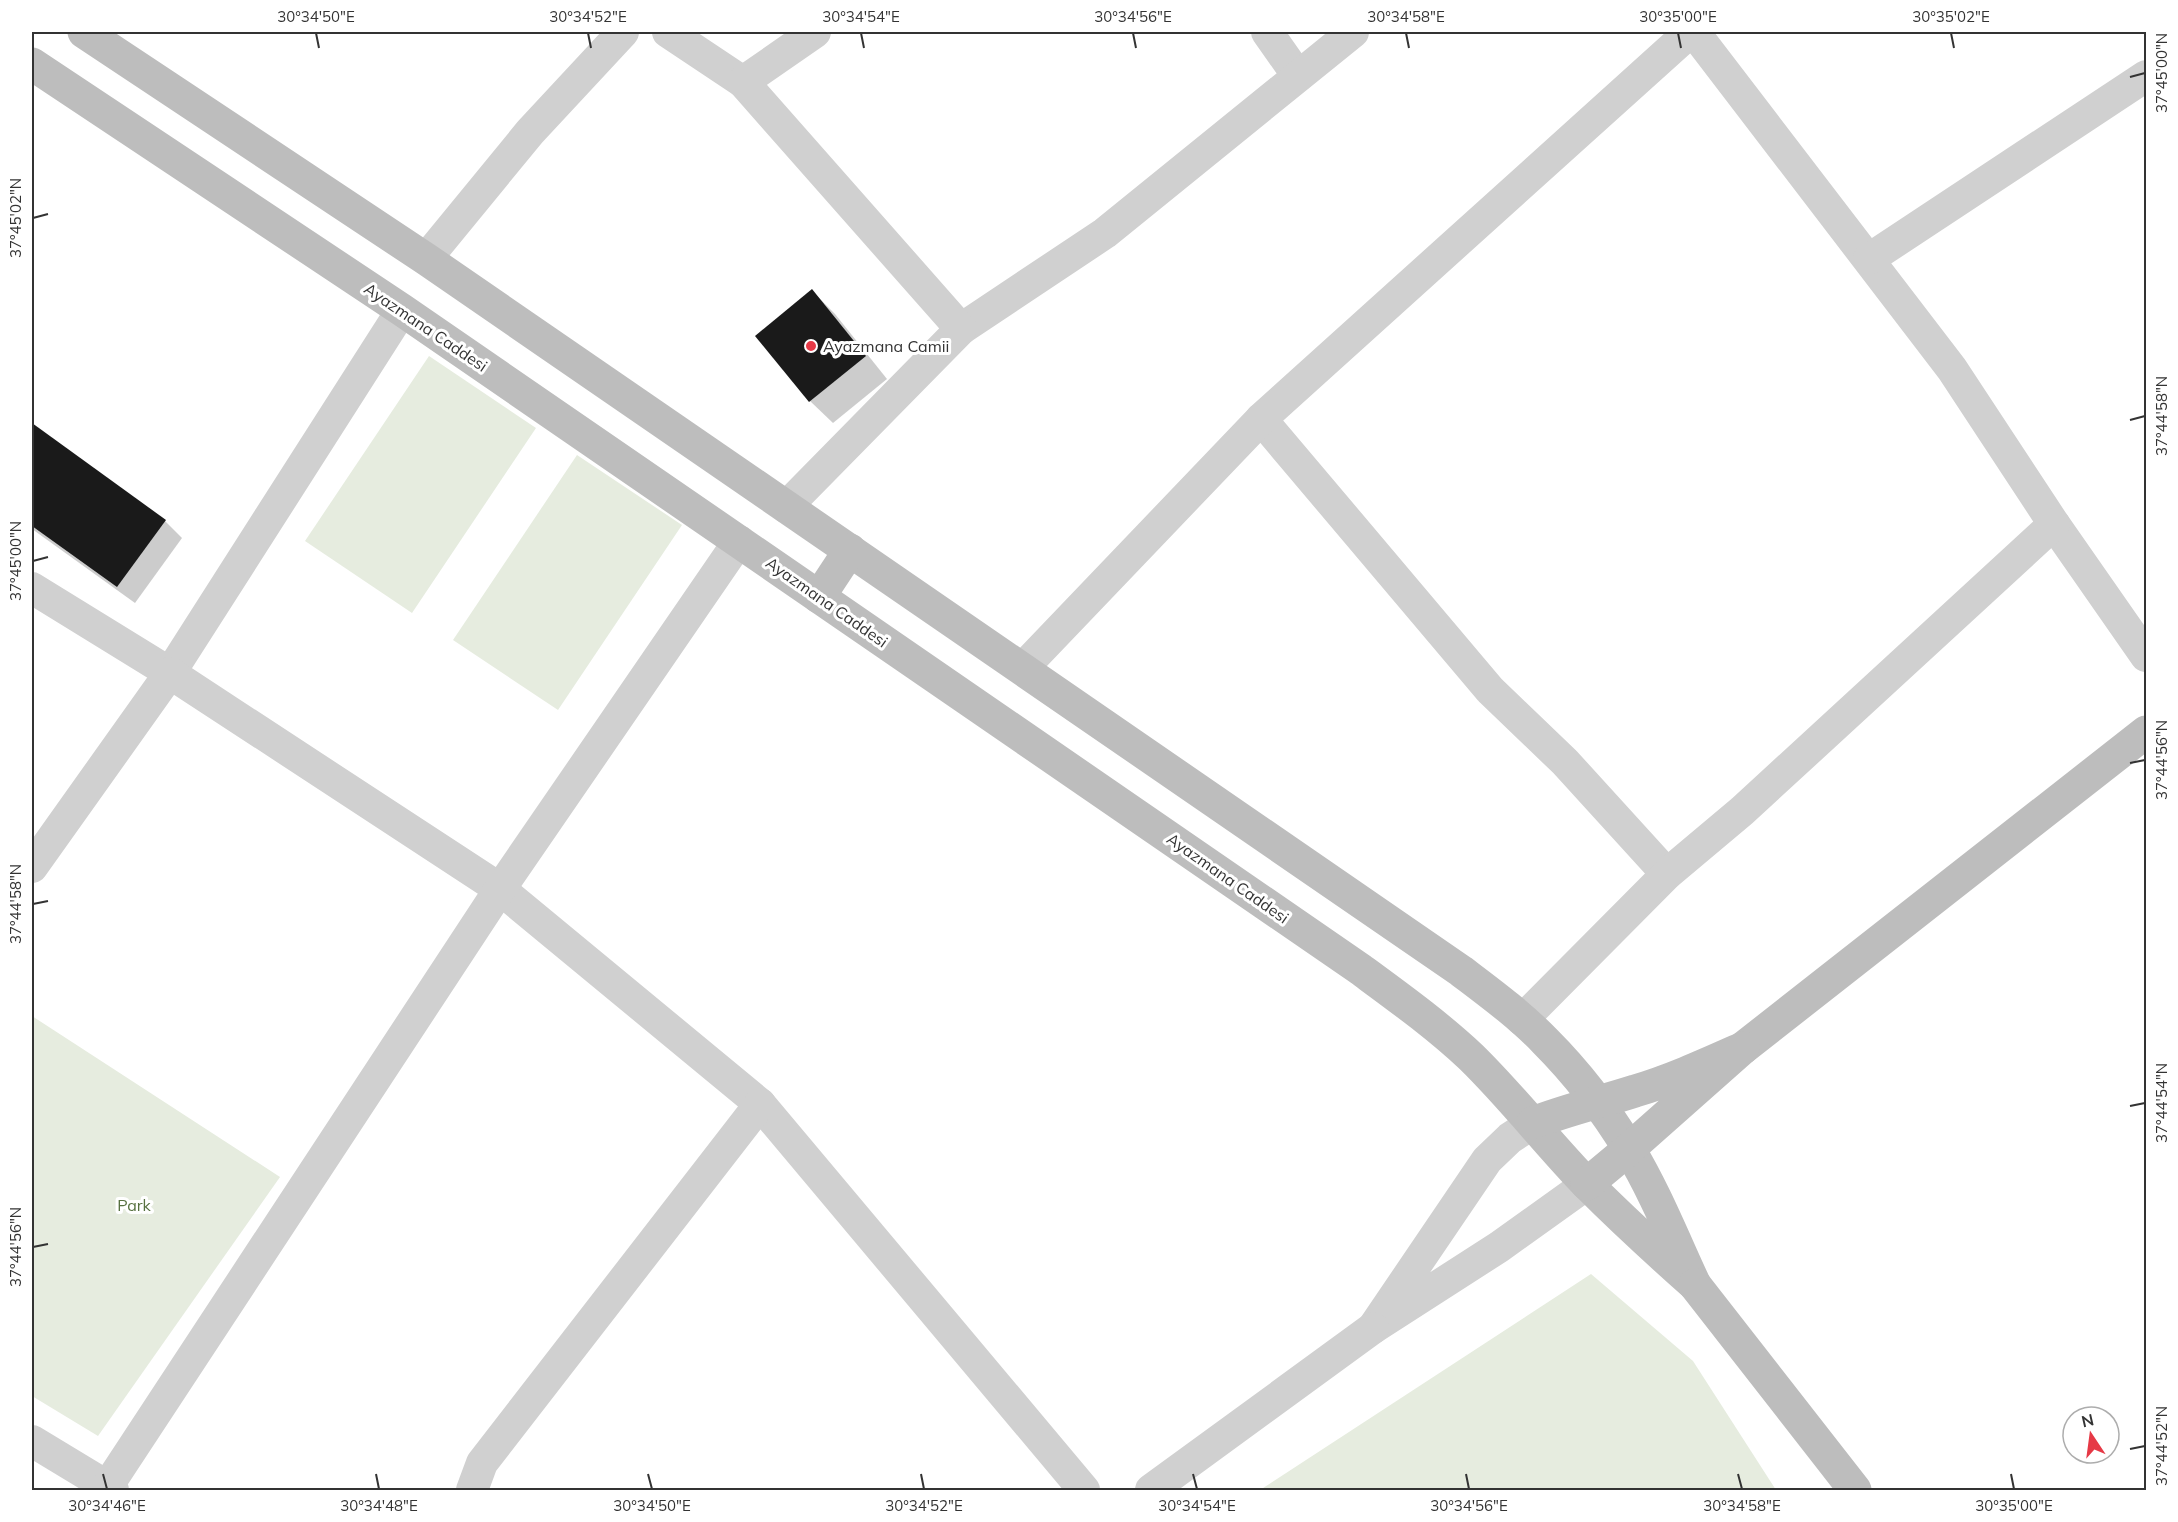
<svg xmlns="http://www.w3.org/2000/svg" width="2178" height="1522" font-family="Mulish,sans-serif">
<rect width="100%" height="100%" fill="#fff"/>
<g fill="#e6ecdf">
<path d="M429,356L536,428L412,613L305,541Z"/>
<path d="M577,455L682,525L558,710L453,640Z"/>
<path d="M32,1016L280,1177L98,1436L32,1396Z"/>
<path d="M1591,1274L1693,1361L1776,1490H1260Z"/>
</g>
<g fill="#0003">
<path d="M812,291L835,314L887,379L833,423L810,401Z"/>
<path d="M32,424L165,521L182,538L135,603L32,529Z"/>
</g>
<g fill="#1a1a1a">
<path d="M812,289L866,356L809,402L755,336Z"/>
<path d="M32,423L166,520L117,587L32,526Z"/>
</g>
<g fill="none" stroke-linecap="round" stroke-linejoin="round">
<g stroke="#d0d0d0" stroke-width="32">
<path d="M668,32L743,82"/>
<path d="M1267,32L1298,76"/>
<path d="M1694,32L1952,369L2054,524L2146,656"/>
<path d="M426,259L530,132L623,32"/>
<path d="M1869,259L2146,76"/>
<path d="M961,329L1105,233L1353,32"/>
<path d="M1261,419L1490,690L1565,762L1667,874"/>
<path d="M786,507L961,329L743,82L815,32"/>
<path d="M32,588L170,673L402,310"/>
<path d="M1022,669L1261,419L1690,32"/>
<path d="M32,867L170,673L500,889L760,1104L1084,1490"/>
<path d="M1522,1020L1667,874L1742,811L2054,524"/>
<path d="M1533,1123L1510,1138L1487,1160L1373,1328L1499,1247L1587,1184"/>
<path d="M32,1441L113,1490"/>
<path d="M105,1490L500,889L739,541"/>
<path d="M472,1490L482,1463L760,1104"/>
<path d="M1151,1490L1373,1328"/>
</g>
<g stroke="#bdbdbd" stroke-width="33">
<path d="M32,64L402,310L1360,969C1398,997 1437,1025 1471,1057C1513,1098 1548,1144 1588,1185C1623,1220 1659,1253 1695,1285C1674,1240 1655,1192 1629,1149C1606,1111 1577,1073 1545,1041C1520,1015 1490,993 1461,971L426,259L84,32"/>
<path d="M819,597L850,550"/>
<path d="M1743,1048L2146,732"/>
<path d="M1533,1123C1566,1110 1601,1102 1635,1091C1672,1080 1707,1064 1743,1048L1629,1149L1587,1184"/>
<path d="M1695,1285L1855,1490"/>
</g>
</g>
<path fill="none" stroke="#333" stroke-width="2" d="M316,33L319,48M588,33L591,48M861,33L864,48M1133,33L1136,48M1406,33L1409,48M1678,33L1681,48M1951,33L1954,48M2130,77L2145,73M33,218L48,214M2130,420L2145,416M33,561L48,557M2130,763L2145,760M33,904L48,901M2130,1106L2145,1103M33,1247L48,1244M2130,1449L2145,1446M103,1474L107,1489M376,1474L379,1489M648,1474L652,1489M921,1474L924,1489M1193,1474L1197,1489M1466,1474L1469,1489M1738,1474L1742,1489M2011,1474L2014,1489"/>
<circle fill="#e63946" stroke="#fff" stroke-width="2" cx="811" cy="346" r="6"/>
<g text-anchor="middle" stroke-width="6" stroke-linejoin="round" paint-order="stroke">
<g font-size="16" fill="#333" stroke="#fff">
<text transform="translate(426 327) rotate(34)" y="6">Ayazmana Caddesi</text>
<text transform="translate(827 602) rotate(35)" y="6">Ayazmana Caddesi</text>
<text transform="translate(1228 878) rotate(35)" y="6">Ayazmana Caddesi</text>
</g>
<g font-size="16" fill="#333" stroke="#fff" text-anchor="start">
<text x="823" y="352">Ayazmana Camii</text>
</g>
<g font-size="16" fill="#56703f" stroke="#fff">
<text x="134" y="1211">Park</text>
</g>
</g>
<rect width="2178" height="1522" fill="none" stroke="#ffffff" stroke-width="66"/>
<g transform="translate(2091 1435) rotate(347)"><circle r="28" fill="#ffffff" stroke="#adadad" stroke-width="1.5"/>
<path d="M0-4.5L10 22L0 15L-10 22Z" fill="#e63946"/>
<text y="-9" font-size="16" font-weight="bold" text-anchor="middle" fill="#333333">N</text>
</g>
<rect x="33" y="33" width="2112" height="1456" fill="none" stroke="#333" stroke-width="2"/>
<g font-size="15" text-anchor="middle" fill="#333">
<text x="316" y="22">30°34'50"E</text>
<text x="588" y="22">30°34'52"E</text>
<text x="861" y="22">30°34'54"E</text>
<text x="1133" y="22">30°34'56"E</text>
<text x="1406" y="22">30°34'58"E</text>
<text x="1678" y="22">30°35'00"E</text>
<text x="1951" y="22">30°35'02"E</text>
<text transform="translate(2162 73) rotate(-90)" y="5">37°45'00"N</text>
<text transform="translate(16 218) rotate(-90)" y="5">37°45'02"N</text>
<text transform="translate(2162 416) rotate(-90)" y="5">37°44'58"N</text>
<text transform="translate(16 561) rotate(-90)" y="5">37°45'00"N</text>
<text transform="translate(2162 760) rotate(-90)" y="5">37°44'56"N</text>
<text transform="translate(16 904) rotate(-90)" y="5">37°44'58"N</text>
<text transform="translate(2162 1103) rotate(-90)" y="5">37°44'54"N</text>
<text transform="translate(16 1247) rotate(-90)" y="5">37°44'56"N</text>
<text transform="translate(2162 1446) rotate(-90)" y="5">37°44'52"N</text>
<text x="107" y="1511">30°34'46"E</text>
<text x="379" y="1511">30°34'48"E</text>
<text x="652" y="1511">30°34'50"E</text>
<text x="924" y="1511">30°34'52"E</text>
<text x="1197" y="1511">30°34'54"E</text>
<text x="1469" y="1511">30°34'56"E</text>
<text x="1742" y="1511">30°34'58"E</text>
<text x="2014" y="1511">30°35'00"E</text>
</g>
</svg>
